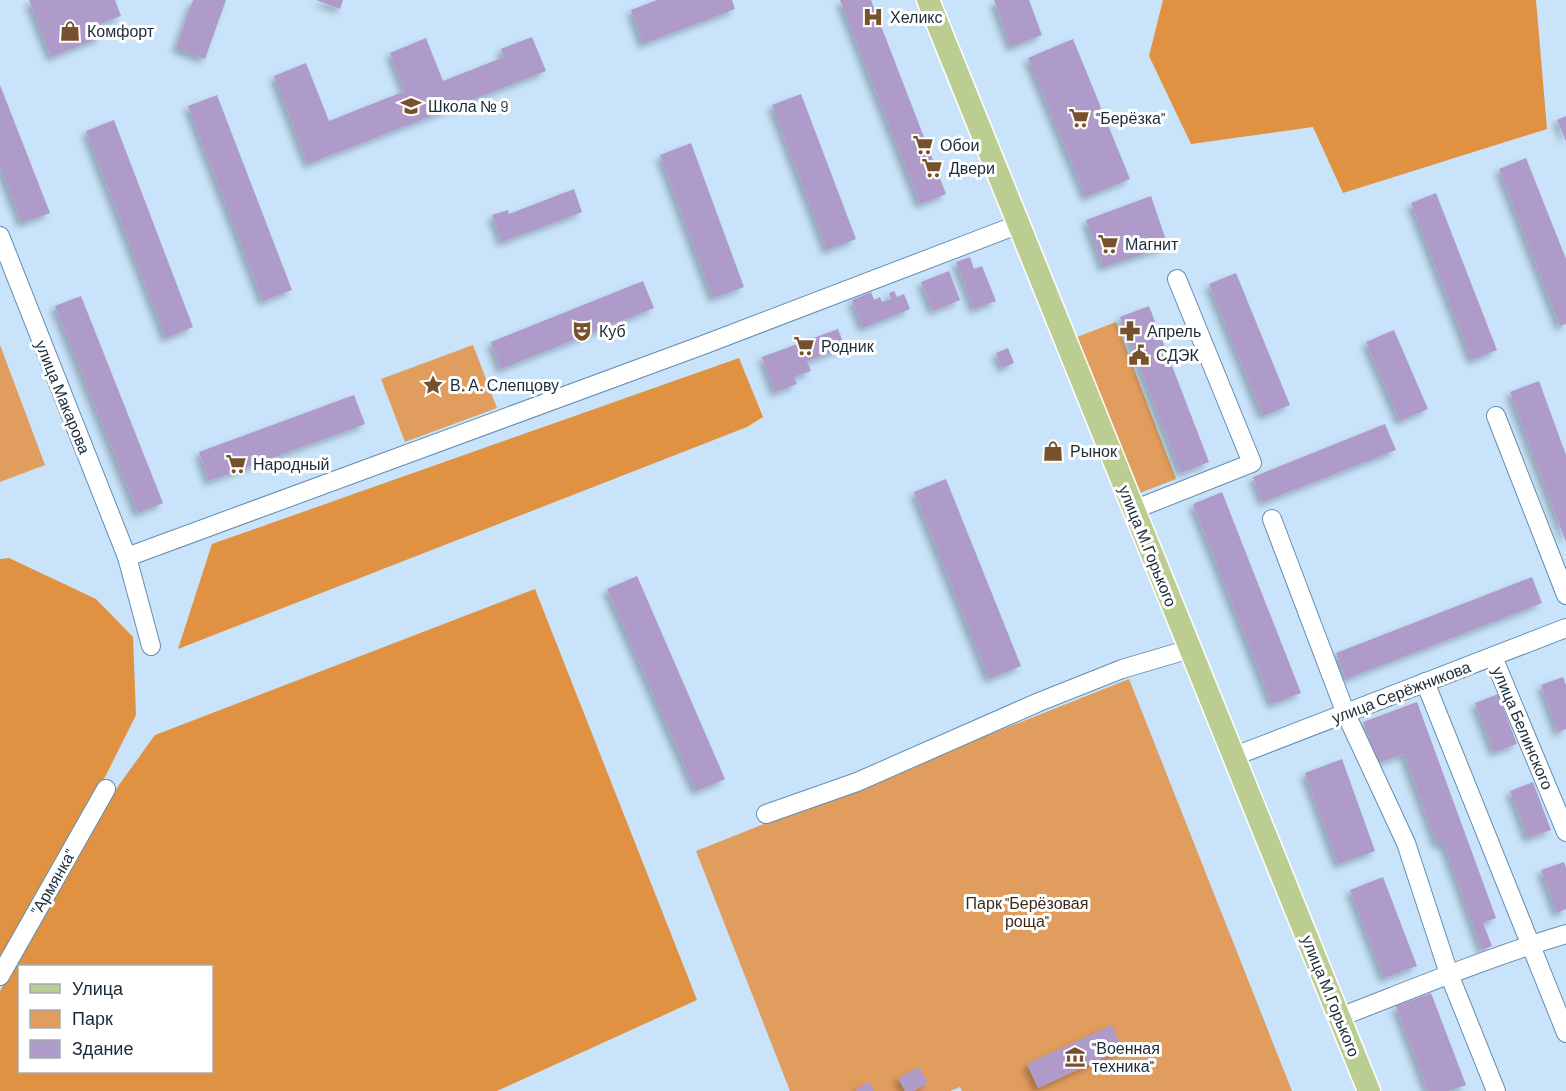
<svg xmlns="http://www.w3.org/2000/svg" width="1566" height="1091" font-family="Barlow,sans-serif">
<defs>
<filter id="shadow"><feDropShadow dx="-4.5" dy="4.5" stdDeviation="3" flood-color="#0004"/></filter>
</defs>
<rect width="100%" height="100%" fill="#c8e3fa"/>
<g fill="#e19d5d">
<path d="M1116,322L1176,479L1137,494L1077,337Z"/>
<path d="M0,345L45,465L0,482Z"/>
<path d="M473,345L497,408L405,442L381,379Z"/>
<path d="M1129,679L1292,1091H962L960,1087L950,1091H790L696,851Z"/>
</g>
<g fill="#e09242" fill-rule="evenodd">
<path d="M1163,0H1536L1547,129L1343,193L1313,127L1191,144L1149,56Z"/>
<path d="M739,358L763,417L747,427L178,649L212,544Z"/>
<path d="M9,558L96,599L133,637L136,715L102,783L0,960V559Z"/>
<path d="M535,589L697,1000L497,1091H0V991L111,796L155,735ZM20,966H212V1072H20Z"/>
</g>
<g fill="#ae9bca" filter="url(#shadow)">
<path d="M29,0H115L121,16L97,25L102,37L51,57Z"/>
<path d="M193,0H226L205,59L176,48Z"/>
<path d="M316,0H343L340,9Z"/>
<path d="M657,0H732L735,9L643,44L631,10Z"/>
<path d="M840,0H871L946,194L920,204Z"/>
<path d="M994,0H1029L1042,35L1011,47Z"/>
<path d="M532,37L546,71L308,164L274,76L306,63L329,121L405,91L390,53L426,38L443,81L504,57L501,49Z"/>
<path d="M1073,39L1130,179L1086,197L1028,58Z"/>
<path d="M0,85L50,213L22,223L0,167Z"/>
<path d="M801,94L856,239L827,250L772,105Z"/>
<path d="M217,95L292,290L263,301L188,106Z"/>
<path d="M1566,116V141L1557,120Z"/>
<path d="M114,120L193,327L166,338L86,131Z"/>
<path d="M691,143L744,287L713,298L660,155Z"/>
<path d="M1526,158L1566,259V324L1560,326L1499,169Z"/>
<path d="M574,189L582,212L502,242L492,215L508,210L509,214Z"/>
<path d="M1436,193L1497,350L1472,360L1411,203Z"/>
<path d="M1151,196L1168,246L1103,267L1086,220Z"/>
<path d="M970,257L974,269L982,266L996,301L974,309L956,262Z"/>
<path d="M949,271L960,300L933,311L921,282Z"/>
<path d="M1236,273L1290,405L1263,416L1209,284Z"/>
<path d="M643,281L654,308L501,369L491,342Z"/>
<path d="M894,291L897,297L904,294L910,309L863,328L852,300L871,292L874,300L880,297L882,302L891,299L889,293Z"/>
<path d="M81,296L163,503L138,513L55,306Z"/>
<path d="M1149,306L1209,462L1181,473L1120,317Z"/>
<path d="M838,329L845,347L807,361L811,371L794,377L797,384L775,392L762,357Z"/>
<path d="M1394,330L1428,409L1400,421L1366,342Z"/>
<path d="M1008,348L1014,363L1002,368L996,353Z"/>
<path d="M1539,381L1566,455V542L1510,392Z"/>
<path d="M354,395L365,424L209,481L199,452Z"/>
<path d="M1385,424L1396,450L1263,502L1253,477Z"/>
<path d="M946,479L1021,666L989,679L914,492Z"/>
<path d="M1222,492L1301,693L1272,704L1193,504Z"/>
<path d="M637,576L725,779L696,791L607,589Z"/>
<path d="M1532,577L1542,603L1346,679L1336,653Z"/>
<path d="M1563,677L1566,685V729L1558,732L1541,685Z"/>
<path d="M1498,694L1517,744L1494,752L1475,703Z"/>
<path d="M1417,702L1496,918L1483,923L1492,946L1482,950L1444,844H1437L1404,754L1378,763L1363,722Z"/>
<path d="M1342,759L1375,851L1338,864L1305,773Z"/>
<path d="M1533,782L1551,830L1528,838L1510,791Z"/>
<path d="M1564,862L1566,868V909L1557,913L1541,870Z"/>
<path d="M1383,877L1417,966L1384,978L1350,890Z"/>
<path d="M1431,993L1466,1085L1449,1091H1428L1396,1006Z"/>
<path d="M1112,1025L1123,1049L1038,1088L1027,1064Z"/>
<path d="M919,1067L928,1083L914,1091H905L898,1078Z"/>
<path d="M869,1082L874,1091H857L856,1089Z"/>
</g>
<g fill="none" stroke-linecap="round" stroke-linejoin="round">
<g stroke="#638eb1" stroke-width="20">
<g id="minor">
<path d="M0,236L127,557"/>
<path d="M1496,416L1566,595"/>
<path d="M1133,510L1252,463L1177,279"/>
<path d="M1272,519L1346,714L1406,843L1449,974L1496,1091"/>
<path d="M151,646L127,557L703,345L1017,225"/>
<path d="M1493,657L1566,832"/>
<path d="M1425,682L1566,1033"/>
<path d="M1235,756L1566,628"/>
<path d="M766,814L857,782L1039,702L1122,669L1190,649"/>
<path d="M0,976L106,789"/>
<path d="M1340,1017C1415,988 1489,957 1566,934"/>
</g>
</g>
<g stroke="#fff" stroke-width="25">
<path id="major" d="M928,0L1369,1091"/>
</g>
<use href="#minor" stroke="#fff" stroke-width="18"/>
<use href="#major" stroke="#bbcd90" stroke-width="22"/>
</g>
<defs>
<g id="hospital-bare" transform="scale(1.62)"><path d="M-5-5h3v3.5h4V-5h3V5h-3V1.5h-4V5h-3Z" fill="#76512c" stroke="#fff" stroke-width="2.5" paint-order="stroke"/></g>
<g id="shop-bare" transform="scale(1.62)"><path d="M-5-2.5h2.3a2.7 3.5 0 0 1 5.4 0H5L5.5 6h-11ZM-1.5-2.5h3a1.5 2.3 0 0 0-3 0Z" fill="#76512c" stroke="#fff" stroke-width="2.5" paint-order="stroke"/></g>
<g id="school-bare" transform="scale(1.62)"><path d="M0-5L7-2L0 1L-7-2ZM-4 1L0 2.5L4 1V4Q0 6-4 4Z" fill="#76512c" stroke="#fff" stroke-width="2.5" paint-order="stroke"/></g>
<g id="supermarket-bare" transform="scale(1.62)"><path d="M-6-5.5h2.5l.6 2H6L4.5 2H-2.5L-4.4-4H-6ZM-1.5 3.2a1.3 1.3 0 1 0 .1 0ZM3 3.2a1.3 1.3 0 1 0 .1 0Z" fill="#76512c" stroke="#fff" stroke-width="2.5" paint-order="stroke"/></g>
<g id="theatre-bare" transform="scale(1.62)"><path d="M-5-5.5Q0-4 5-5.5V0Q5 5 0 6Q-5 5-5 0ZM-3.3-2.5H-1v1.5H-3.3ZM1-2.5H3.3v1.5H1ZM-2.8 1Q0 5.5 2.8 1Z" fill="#76512c" stroke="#fff" stroke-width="2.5" paint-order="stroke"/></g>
<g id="pharmacy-bare" transform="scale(1.62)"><path d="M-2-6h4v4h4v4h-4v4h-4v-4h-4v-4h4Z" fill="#76512c" stroke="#fff" stroke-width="2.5" paint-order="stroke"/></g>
<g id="civic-bare" transform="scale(1.62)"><path d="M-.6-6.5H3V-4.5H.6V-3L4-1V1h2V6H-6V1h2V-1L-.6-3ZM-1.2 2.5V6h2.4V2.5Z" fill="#76512c" stroke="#fff" stroke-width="2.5" paint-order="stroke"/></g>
<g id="sight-bare" transform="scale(1.62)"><path d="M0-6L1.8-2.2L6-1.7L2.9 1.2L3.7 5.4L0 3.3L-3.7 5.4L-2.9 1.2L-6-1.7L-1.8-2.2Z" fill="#76512c" stroke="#fff" stroke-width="2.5" paint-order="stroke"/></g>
<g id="museum-bare" transform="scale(1.62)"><path d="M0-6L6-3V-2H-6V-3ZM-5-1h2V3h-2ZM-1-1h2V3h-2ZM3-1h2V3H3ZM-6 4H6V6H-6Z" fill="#76512c" stroke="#fff" stroke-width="2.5" paint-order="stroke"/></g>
</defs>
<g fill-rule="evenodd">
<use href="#hospital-bare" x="873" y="17"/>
<use href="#shop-bare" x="70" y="31"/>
<use href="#school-bare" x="411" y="106"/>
<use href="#supermarket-bare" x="1079" y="118"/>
<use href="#supermarket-bare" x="923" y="145"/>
<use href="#supermarket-bare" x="932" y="168"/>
<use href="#supermarket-bare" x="1108" y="244"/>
<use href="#theatre-bare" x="582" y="331"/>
<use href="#pharmacy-bare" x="1130" y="331"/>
<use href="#supermarket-bare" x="804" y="346"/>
<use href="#civic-bare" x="1139" y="355"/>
<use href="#sight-bare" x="433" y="385"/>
<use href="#shop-bare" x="1053" y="451"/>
<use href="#supermarket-bare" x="236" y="464"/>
<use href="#museum-bare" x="1075" y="1057"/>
</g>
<g text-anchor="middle" stroke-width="6" stroke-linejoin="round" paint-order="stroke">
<g font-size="16" fill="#1a2c3a" stroke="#fff" text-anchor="start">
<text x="890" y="23">Хеликс</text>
<text x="87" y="37">Комфорт</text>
<text x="428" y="112">Школа № 9</text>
<text x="1096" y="124">"Берёзка"</text>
<text x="940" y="151">Обои</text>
<text x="949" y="174">Двери</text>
<text x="1125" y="250">Магнит</text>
<text x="599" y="337">Куб</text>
<text x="1147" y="337">Апрель</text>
<text x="821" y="352">Родник</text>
<text x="1156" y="361">СДЭК</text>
<text x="450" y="391">В. А. Слепцову</text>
<text x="1070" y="457">Рынок</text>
<text x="253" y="470">Народный</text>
<text x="1092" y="1054">"Военная<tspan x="1092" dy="18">техника"</tspan></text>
</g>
<g font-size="16" fill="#1a2c3a" stroke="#fff">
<text transform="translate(63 397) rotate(68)" y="6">улица Макарова</text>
<text transform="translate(1148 546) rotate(68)" y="6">улица М.Горького</text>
<text transform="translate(1401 692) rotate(-21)" y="6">улица Серёжникова</text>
<text transform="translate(1523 728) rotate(67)" y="6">улица Белинского</text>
<text transform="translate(53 882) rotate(-60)" y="6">"Армянка"</text>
<text transform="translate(1331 996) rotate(68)" y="6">улица М.Горького</text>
</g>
<g font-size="16" fill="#3d2b1a" stroke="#fff">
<text x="1027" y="909">Парк "Берёзовая<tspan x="1027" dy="18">роща"</tspan></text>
</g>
</g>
<rect x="18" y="965" width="195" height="108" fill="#ffffff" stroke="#a3abb0" stroke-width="1.5"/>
<rect x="30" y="984" width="30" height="9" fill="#bbcd90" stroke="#a3abb0" stroke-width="1.5"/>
<text x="72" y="995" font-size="18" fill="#1a2c3a">Улица</text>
<rect x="30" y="1010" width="30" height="18" fill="#e19d5d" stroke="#a3abb0" stroke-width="1.5"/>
<text x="72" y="1025" font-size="18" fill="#1a2c3a">Парк</text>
<rect x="30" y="1040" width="30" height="18" fill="#ae9bca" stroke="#a3abb0" stroke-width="1.5"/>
<text x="72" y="1055" font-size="18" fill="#1a2c3a">Здание</text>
</svg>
